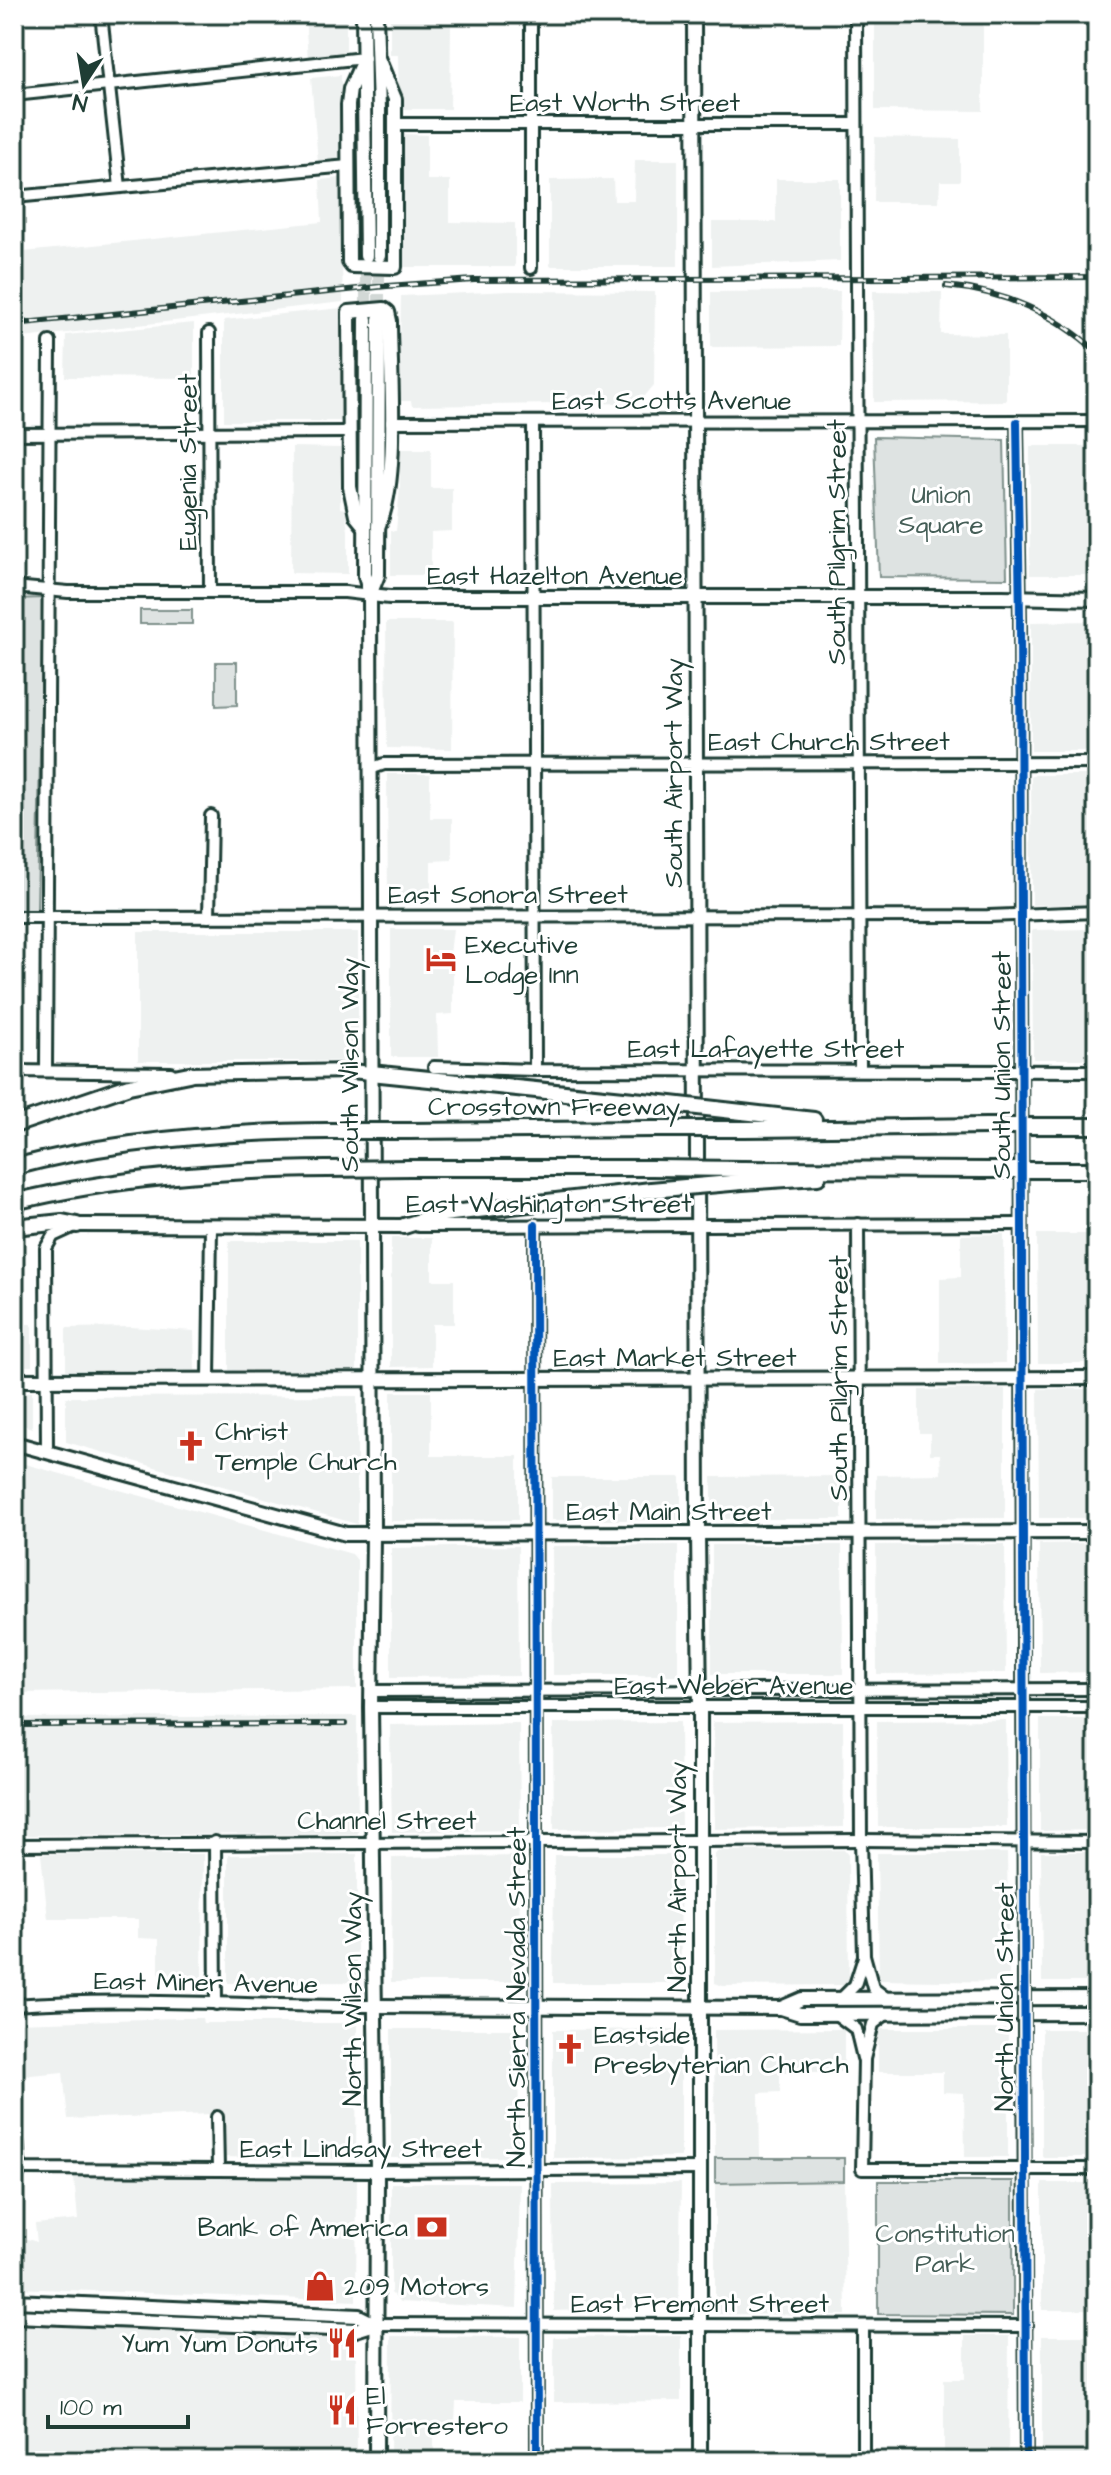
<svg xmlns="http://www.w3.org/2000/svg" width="1111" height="2475" font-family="'Architects Daughter',sans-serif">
<rect width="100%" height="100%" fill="#fff"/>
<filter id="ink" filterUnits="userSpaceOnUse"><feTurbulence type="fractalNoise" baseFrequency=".0125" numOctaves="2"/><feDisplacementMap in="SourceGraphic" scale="16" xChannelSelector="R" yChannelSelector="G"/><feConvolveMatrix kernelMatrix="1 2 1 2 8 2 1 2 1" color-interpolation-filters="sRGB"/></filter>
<g filter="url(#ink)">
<g fill="#eef1f0">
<path d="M305,14H346V58L308,61Z"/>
<path d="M390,14H442L443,23H451L450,109H399L398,55H390Z"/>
<path d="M875,14H983V111L875,110Z"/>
<path d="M341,75V160L318,162L311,78Z"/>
<path d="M399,134L427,135V180H450V222L515,223V267H398Z"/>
<path d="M875,137L960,139V181H940L939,202H874Z"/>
<path d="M635,160H678V266H550V180L613,179L614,201H634Z"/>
<path d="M340,178L343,302L14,339V253L322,222L320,180Z"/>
<path d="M776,179H840V261L712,266V222H776Z"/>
<path d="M510,291L655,292L654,385L639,403L412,406L411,401H399L401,296Z"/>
<path d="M840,291L839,346L711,347V292Z"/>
<path d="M873,291L942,292L941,334L1006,335V401L874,402Z"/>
<path d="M342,308L341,421H224V320Z"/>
<path d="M194,323V378L65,377L66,335Z"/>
<rect x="1030" y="446" width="67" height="129"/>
<path d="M292,447L341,448L340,508L345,509L348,531V574L291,573Z"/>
<path d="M400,449H431V488H452V531L431,532V575H391V531H396L400,488Z"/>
<path d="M1097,621V751H1031V622Z"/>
<path d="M386,622H453L452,749L387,748Z"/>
<path d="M387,774H430V818H452V860L431,861V904L388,905Z"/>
<path d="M1031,775H1097V904L1032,905Z"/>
<path d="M391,929H453L448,970L453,971V1014L437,1015L438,1057H391Z"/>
<path d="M1097,929V1059H1033L1032,930Z"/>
<rect x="138" y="932" width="220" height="129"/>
<path d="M1004,1234L1005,1363L940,1364V1278L961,1277V1235Z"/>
<path d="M1097,1234V1363H1038L1037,1234Z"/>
<path d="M391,1238H432V1280H454V1324H432V1366L391,1367Z"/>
<rect x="229" y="1241" width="128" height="129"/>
<rect x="14" y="1324" width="18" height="42"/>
<path d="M131,1327L194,1331L195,1370H66V1328Z"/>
<path d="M1005,1389V1518L876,1519V1475L941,1474L940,1454H930V1433H919V1390Z"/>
<path d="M1038,1389H1097V1518H1039Z"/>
<path d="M14,1392H32V1428L14,1422Z"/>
<path d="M391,1392H431V1456H518V1520L391,1521Z"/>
<path d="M357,1396V1524L66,1442V1397Z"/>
<path d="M14,1461L352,1554L357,1560V1689L14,1693Z"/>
<path d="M842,1476V1519H712V1477Z"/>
<rect x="552" y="1477" width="129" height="43"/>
<path d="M1097,1543V1672L1040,1673L1039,1544Z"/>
<path d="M1005,1544L1006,1673L877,1674L876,1545Z"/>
<path d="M678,1545V1675H553L552,1546Z"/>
<path d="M712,1545H842L843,1674H712Z"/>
<path d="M518,1546L519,1676L391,1677V1548Z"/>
<path d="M357,1716L358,1834L14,1835V1718Z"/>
<path d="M1040,1719H1097V1830L1040,1831Z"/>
<path d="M1006,1720L1007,1827H878L877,1721Z"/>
<path d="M843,1721L844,1827L715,1829L713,1722Z"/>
<path d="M680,1722L681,1828L554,1829L553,1723Z"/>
<path d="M519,1723L520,1830L392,1832L390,1725Z"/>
<path d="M844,1850L848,1855L849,1985L723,1986L715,1983V1854L717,1851Z"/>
<path d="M1041,1852H1097V1982H1042Z"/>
<path d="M877,1853H1007L1009,1982L879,1980Z"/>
<path d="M41,1854H203L202,1983H159V1939L138,1938V1919H48Z"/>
<path d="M357,1854V1982L228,1983V1855Z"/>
<path d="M554,1855H680L681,1983H553Z"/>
<path d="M520,1856L519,1982H391L392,1858Z"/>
<path d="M180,2018H202L203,2023H357L356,2159L214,2157L213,2114L68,2119L63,2072L20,2076L15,2023Z"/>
<path d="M391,2029H518L519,2157L391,2158Z"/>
<path d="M681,2029V2157L553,2158V2030Z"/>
<path d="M844,2029V2072H780V2092L759,2093L760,2158H715L714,2030Z"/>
<path d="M878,2029H1008V2157H965L964,2093L943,2092V2072H878Z"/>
<rect x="1042" y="2029" width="43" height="128"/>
<path d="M73,2166L357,2170L356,2301L14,2288V2235L37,2242L35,2224L78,2220Z"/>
<path d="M844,2181L846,2315L715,2314V2183Z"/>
<path d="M391,2183H520L517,2308L400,2302L391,2293Z"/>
<path d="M681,2183L679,2306L554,2311L553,2184Z"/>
<rect x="1042" y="2183" width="55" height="127"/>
<path d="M14,2322L356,2335L357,2461H14Z"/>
<path d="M391,2336L520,2337V2402H456L455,2423H434V2461H390Z"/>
<path d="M681,2336V2401L554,2402V2337Z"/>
<path d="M965,2336H1009L1008,2461H944V2379H965Z"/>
<rect x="1042" y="2336" width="55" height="125"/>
</g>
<g fill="#dee3e2" stroke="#7e908b" stroke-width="2">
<path d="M874,437L1004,440L1007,578L879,577Z"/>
<path d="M43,598L37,911L14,910V599Z"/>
<rect x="140" y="610" width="52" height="14"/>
<path d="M216,662H237V705L216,706Z"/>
<path d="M715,2158H844V2181L715,2183Z"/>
<path d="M878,2181H1013V2315L878,2314Z"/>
</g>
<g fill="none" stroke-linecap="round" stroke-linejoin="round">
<path stroke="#758883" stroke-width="3" d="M1075,14L1097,37"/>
<g stroke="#d2d8d6" stroke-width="12" stroke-dasharray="12 6" stroke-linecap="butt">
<path d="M366,256V319"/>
<path d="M379,258V319"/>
</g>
<g stroke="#1f3d34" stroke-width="16">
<g id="minor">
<path d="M101,14L120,187"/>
<path d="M856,14L860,1070"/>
<path d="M14,95L364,58"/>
<path d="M395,124H856"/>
<path d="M14,197L348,166"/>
<path d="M531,268V14"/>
<path d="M209,333L210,592"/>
<path d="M391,422L1097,421"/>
<path d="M533,422L535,1070"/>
<path d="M1017,422L1020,618L1024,1984"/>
<path d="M14,434L349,432"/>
<path d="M14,587L68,592H345L370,595"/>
<path d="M370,769L384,764L1097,763"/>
<path d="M14,917L988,916L1097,912"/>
<path d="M209,917L211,816"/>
<path d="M434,1067L535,1070L1097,1071"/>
<path d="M14,1071L171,1073"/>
<path d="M46,1071L50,342"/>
<path d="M858,1224L861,1840L864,1955L873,1988L886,1998"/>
<path d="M535,1225L537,2461"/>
<path d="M418,1226L1021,1224"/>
<path d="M209,1379L211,1226"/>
<path d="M47,1452L46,1248L53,1236L77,1225"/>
<path d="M371,1691L1097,1689"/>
<path d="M371,1707H1097"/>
<path d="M215,1842L216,2004"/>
<path d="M14,1845L861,1840L1097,1842"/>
<path d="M841,1999L855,1985L864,1957"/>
<path d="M14,2005C133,1996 254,2007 373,2006"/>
<path d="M836,2014L856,2029L863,2058"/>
<path d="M886,2014L873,2024L864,2059L862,2169H1097"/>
<path d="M1024,2030L1026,2461"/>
<path d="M14,2106L19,2162L23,2169L377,2171L699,2169"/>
<path d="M217,2117L218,2169"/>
<path d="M375,2324L1026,2326"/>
<path d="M863,2326V2461"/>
</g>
</g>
<g stroke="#1f3d34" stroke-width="18">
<g id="major">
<path d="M363,14L366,256"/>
<path d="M376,14L379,109V256"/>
<path d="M694,14L698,1533L700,1708V2461"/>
<path d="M364,58L350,89L348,105L349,262L352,266L395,267V99L378,58"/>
<path d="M366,319L365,576L370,595L373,1536L371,1707L377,2171L376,2461"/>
<path d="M365,527L356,516L350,487L349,312L384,309L388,312L390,321C390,374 400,482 378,527"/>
<path d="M370,595L390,597H1002L1097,599"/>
<path d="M370,595L378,575L379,319"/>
<path d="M189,1074L351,1071L371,1073"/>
<path d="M77,1225L404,1226"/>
<path d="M14,1380L1097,1378"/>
<path d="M14,1443L346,1534L1097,1532"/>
<path d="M373,2006L781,2008L800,2014L1097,2013"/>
<path d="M781,2008L802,1999L1097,1998"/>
<path d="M14,2301L359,2316L375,2324"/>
<path d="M14,2316L356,2330L375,2324"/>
</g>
</g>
<g stroke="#1f3d34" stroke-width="20">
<g id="highway">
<path d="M371,1073L653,1102"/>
<path d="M742,1112L814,1120"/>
<path d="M14,1125L129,1086L189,1074"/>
<path d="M743,1129L987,1126"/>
<path d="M408,1131L654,1129"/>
<path d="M14,1167C115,1140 223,1132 327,1131"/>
<path d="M409,1168H652"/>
<path d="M742,1169L987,1170"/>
<path d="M742,1182L818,1177"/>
<path d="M14,1202C117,1177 222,1170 327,1169"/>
<path d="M404,1226L443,1214L651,1190"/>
<path d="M14,1227L62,1222L77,1225"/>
</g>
</g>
<use href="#minor" stroke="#fff" stroke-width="10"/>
<use href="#major" stroke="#fff" stroke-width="12"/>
<use href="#highway" stroke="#fff" stroke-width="14"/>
<g stroke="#1f3d34" stroke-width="6">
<g id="rail">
<path d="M946,286C1002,291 1055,313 1097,352"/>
<path d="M14,324L387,286L474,280L1097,277"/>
<path d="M14,1725L345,1724"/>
</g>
</g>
<use href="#rail" stroke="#fff" stroke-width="3" stroke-dasharray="9" stroke-linecap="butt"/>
<g stroke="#1f3d34" stroke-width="16" stroke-linecap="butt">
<path id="minor-bridge" d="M1024,1984V2030"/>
</g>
<g stroke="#1f3d34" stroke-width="20" stroke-linecap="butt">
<g id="highway-bridge">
<path d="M653,1102L742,1112"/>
<path d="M987,1126H1097"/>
<path d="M654,1129H743"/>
<path d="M327,1131H408"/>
<path d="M652,1168L742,1169"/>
<path d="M327,1169L409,1168"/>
<path d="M987,1170H1097"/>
<path d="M651,1190L742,1182"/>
</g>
</g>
<use href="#minor-bridge" stroke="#fff" stroke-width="10"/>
<use href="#highway-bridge" stroke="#fff" stroke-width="14"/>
<g stroke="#fff" stroke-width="13">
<g id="cycleway">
<path d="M1017,422L1020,618L1026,2461"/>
<path d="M535,1225L537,2461"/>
</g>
</g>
<use href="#cycleway" stroke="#0057b8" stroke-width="8"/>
</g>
</g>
<defs>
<g id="hotel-bare" transform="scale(2.4)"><path d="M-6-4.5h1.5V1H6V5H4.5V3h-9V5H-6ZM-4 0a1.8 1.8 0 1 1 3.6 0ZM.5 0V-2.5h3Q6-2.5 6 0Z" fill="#c8321e" stroke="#fff" stroke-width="2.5" paint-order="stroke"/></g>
<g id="church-bare" transform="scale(2.4)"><path d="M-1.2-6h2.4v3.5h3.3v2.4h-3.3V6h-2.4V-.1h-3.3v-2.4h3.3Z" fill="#c8321e" stroke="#fff" stroke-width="2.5" paint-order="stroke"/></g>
<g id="bank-bare" transform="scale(2.4)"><path d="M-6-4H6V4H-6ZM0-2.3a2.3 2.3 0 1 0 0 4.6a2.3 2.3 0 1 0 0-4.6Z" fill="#c8321e" stroke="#fff" stroke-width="2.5" paint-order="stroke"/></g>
<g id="shop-bare" transform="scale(2.4)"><path d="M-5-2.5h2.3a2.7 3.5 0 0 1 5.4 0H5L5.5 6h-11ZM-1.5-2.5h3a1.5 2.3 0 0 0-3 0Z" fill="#c8321e" stroke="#fff" stroke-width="2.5" paint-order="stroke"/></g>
<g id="restaurant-bare" transform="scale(2.4)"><path d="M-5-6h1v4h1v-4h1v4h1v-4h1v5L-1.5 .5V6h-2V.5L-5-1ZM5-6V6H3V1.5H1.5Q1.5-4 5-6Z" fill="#c8321e" stroke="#fff" stroke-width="2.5" paint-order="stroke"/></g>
</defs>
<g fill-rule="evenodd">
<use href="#hotel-bare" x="441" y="959"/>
<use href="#church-bare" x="191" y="1446"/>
<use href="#church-bare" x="570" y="2049"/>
<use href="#bank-bare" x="432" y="2227"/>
<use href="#shop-bare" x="320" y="2286"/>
<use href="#restaurant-bare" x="342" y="2343"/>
<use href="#restaurant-bare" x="342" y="2410"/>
</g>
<g text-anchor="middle" stroke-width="6" stroke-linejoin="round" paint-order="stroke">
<g font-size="26" fill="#1f3d34" stroke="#fff">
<text x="625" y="111">East Worth Street</text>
<text x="672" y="409">East Scotts Avenue</text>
<text transform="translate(187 462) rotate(-90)" y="9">Eugenia Street</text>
<text transform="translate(836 542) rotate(-90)" y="9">South Pilgrim Street</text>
<text x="555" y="584">East Hazelton Avenue</text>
<text x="829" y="750">East Church Street</text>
<text transform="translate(673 773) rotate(-90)" y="9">South Airport Way</text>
<text x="508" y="903">East Sonora Street</text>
<text x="766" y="1057">East Lafayette Street</text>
<text transform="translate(349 1065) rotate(-90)" y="9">South Wilson Way</text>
<text transform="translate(1001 1065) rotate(-90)" y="9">South Union Street</text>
<text x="554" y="1115">Crosstown Freeway</text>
<text x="549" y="1212">East Washington Street</text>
<text x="675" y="1366">East Market Street</text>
<text transform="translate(838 1378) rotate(-90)" y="9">South Pilgrim Street</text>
<text x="669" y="1520">East Main Street</text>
<text x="734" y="1694">East Weber Avenue</text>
<text x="387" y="1829">Channel Street</text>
<text transform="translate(677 1877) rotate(-90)" y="9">North Airport Way</text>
<text transform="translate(206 1982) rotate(1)" y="9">East Miner Avenue</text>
<text transform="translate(516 1997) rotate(-90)" y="9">North Sierra Nevada Street</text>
<text transform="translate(1004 1997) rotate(-90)" y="9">North Union Street</text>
<text transform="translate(352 1999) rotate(-90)" y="9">North Wilson Way</text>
<text x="361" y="2157">East Lindsay Street</text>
<text x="700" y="2312">East Fremont Street</text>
</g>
<g font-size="26" fill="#455e57" stroke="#fff">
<text x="941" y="503">Union<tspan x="941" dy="30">Square</tspan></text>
<text x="945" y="2242">Constitution<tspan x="945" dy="30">Park</tspan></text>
</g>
<g font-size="26" fill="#1f3d34" stroke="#fff" text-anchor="start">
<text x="465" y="953">Executive<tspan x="465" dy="30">Lodge Inn</tspan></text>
<text x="215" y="1440">Christ<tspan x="215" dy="30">Temple Church</tspan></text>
<text x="594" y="2043">Eastside<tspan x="594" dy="30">Presbyterian Church</tspan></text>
<text x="408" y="2236" text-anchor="end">Bank of America</text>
<text x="344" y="2295">209 Motors</text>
<text x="318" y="2352" text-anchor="end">Yum Yum Donuts</text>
<text x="366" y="2404">El<tspan x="366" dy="30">Forrestero</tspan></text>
</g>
</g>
<rect width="1111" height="2475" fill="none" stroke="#fff" stroke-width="48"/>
<rect x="24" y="24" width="1063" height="2427" fill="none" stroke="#1f3d34" stroke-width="3" filter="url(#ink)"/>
<g transform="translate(84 84) rotate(192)" stroke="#ffffff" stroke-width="6" paint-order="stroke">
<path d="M0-6L14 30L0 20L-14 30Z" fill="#1f3d34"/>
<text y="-12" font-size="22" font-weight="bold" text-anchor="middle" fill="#1f3d34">N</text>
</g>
<path d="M48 2415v12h140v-12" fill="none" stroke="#1f3d34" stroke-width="4"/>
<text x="60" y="2415" font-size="24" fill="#1f3d34" stroke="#ffffff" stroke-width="6" paint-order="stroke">100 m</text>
</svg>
